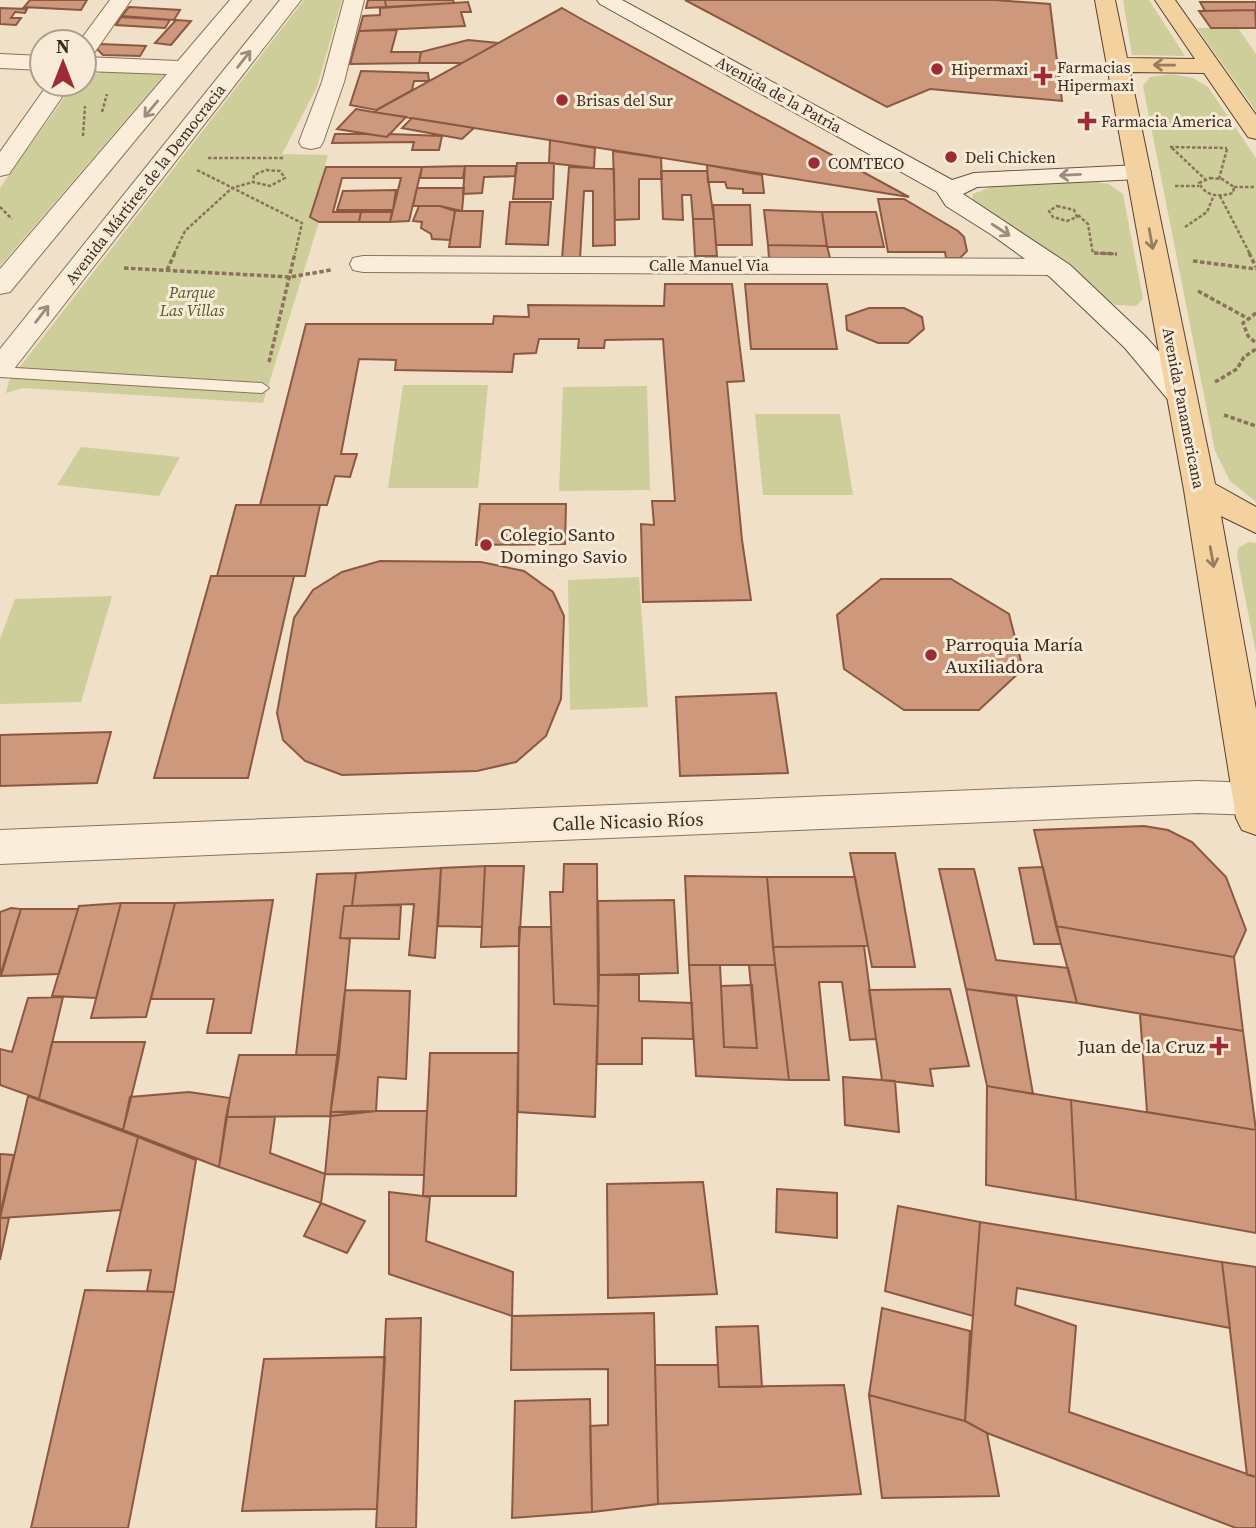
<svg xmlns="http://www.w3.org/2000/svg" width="1256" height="1528" font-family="'Source Serif 4',serif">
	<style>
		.green { fill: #cdce9a }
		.building { fill: #ce987c; stroke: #8c5841; stroke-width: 2 }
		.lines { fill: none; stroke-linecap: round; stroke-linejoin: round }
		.service-casing { stroke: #8c715c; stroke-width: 2 }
		.minor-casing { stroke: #8c715c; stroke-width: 2 }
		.tertiary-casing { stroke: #8c715c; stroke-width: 2 }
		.secondary-casing { stroke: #6e523f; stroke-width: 2 }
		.primary-casing { stroke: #5a4030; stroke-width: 2 }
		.path-far1 { stroke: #8c715c; stroke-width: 2.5; stroke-dasharray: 3.5 2; stroke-linecap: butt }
		.path { stroke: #8c715c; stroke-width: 3.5; stroke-dasharray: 4.5 2.5; stroke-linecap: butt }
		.service { fill: #faeedb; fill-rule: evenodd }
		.minor { fill: #faeedb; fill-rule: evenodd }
		.tertiary { fill: #faeedb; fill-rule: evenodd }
		.secondary { fill: #faeedb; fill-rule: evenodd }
		.primary { fill: #f3d29f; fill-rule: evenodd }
		.oneway { stroke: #9b8c7e }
		.oneway2 { stroke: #987e60 }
		.poi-dot { fill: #9d2a34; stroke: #f7ebd7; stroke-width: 2.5 }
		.labels { text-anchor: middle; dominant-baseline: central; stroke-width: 6; stroke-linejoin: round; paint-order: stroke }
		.far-poi-label { font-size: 16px; fill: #3c2b20; stroke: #f7ebd7; text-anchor: start }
		.far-street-label { font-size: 16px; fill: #3c2b20; stroke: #f7ebd7 }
		.far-park-label { font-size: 16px; font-style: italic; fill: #505926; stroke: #f7ebd7 }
		.poi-label { font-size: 19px; fill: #3c2b20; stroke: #f7ebd7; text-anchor: start }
		.street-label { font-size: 19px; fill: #3c2b20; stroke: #f7ebd7 }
	</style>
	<rect width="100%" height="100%" fill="#f0e0c7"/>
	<path class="green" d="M304 0H342L317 87 282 154 328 155 310 217 319 222 263 403 23 388 6 393 9 381Z
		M1123 0H1149L1185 56 1132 55Z
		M1197 28H1238L1256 54V111Z
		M106 71 166 73 0 266V188L74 84H84V77Z
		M1171 74 1193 78 1208 87 1256 158V502L1230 481 1215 451 1143 86 1150 77Z
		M1087 181 1109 184 1123 194 1143 299 1136 306 1116 305 1109 302 1044 248 972 201 973 194 991 187Z
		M403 385H488L478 488H388Z
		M647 386 650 490 559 491 563 387Z
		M755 414H840L853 495H763Z
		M81 447 180 457 159 496 57 485Z
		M1249 542 1256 543V653L1237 556 1238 548Z
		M639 577 648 707 570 710 568 580Z
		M112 596 81 702 0 704V639L15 599Z"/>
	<path class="building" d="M30 0H87L81 10 24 7Z
		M368 0H385L386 7 366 8Z
		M385 0H453L454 3 386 7Z
		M685 0H994L1050 4 1062 101 930 89 887 107Z
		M468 2 471 12H461L465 26 359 31 363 16 380 15V8Z
		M1200 2H1256V10L1205 11Z
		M129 7 180 10 174 20 122 16Z
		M0 8 27 9 25 13 15 12 11 18H21L16 25 0 24Z
		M562 8 583 20 909 197 373 112Z
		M1255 10 1256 28H1211L1199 11Z
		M121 17 170 20 165 28 116 25Z
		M176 20 191 21 171 45 155 43Z
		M397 30 391 52H421L419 63 350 64 359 31Z
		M468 40 498 43 462 63H419L421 52Z
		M100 44 146 46 140 56 103 55 97 49Z
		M361 71 428 73 429 81H414L412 90 376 110 350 105Z
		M356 109 373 112 406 117 387 137 337 129Z
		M412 118 474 128 462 139 402 128Z
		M335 134H367L387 137 389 134 442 136 439 150H412L414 142 332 143Z
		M550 140 595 148 594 168 549 163Z
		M613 151 661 158 662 179H639V219L615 220Z
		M517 163H554L553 199H513Z
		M707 165 762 175 764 193H743V189L727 188 725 182H708Z
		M465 166 463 178H420L422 167Z
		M465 166H516L515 176 484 177 482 193 463 194Z
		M326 167H422L409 221 390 222 401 178H342L333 212H361L359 222H319L310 217Z
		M569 167 614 169 615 245 593 246V191H584L580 259H562Z
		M661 171H707L714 219H693L691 195H682L683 220 663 219Z
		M417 188H464L462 211 440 206H413Z
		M396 190 393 210H337L343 191Z
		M878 199H904L958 231 964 237 967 251 960 258H946L945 252H888Z
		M510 202H551L548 245 506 244Z
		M713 205H750L752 245H716Z
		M419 206H440L455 211 450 240 432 239 431 234 421 228 422 222 413 221Z
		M764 210 822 212 827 246 768 245Z
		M455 211H483L480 247H449Z
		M361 212H392L390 222H359Z
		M822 212H876L884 247H827Z
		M693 219H714L717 256H695Z
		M768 245 827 246 830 258H769Z
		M665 284H732L744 381 727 382 742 540 751 600 643 602 641 524 654 525 652 501H675L663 339 605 340 604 348H578L579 339H539L536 353 514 354 512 372 395 370 396 360 359 359 341 454H357L350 477 335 476 327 505H260L306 324H493L494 316 529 317 528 305 664 306Z
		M745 284H827L837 349H751Z
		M869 308H904L922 317 924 329 908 343H878L847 330 846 316Z
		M480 504H566L565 544 476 545Z
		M236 505H320L305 576H217Z
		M380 561 481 562 524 571 553 592 564 616 561 699 546 736 516 762 477 771 342 775 305 761 283 740 277 713 294 618 313 590 342 572Z
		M211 576H294L248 778H154Z
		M881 579H951L1009 614 1023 669 979 710H904L844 669 837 615Z
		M776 693 788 773 680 776 676 697Z
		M111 732 97 783 0 786V735Z
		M1144 826 1168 830 1192 842 1226 877 1246 930 1234 957 1056 926 1034 830Z
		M850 853H895L915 967H872Z
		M564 864H597L598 1006 554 1004 550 892H563Z
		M485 866H524L519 946 481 947Z
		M485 866 482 927 438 926 441 868Z
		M1043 867 1061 944H1034L1019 868Z
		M441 868 435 958 409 955 414 904 352 906 356 873Z
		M939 869H974L996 960 1068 968 1077 1003 966 989Z
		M356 873 352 906H344L340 938 350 939 339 1055H296L317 874Z
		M685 876 767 877 775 965H689Z
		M767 877H855L868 946 773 947Z
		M273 900 251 1033H207L214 999H151L175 903Z
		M674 900 678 973 599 975 598 901Z
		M121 903H175L146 1017 91 1018Z
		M121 903 96 998 52 996 79 906Z
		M401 905 399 939 340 938 344 906Z
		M11 908 21 909 0 976V912Z
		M21 909H78L59 974 1 976Z
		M1056 926 1234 957 1243 1031 1077 1003Z
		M519 927H551L554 1004 598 1006 595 1117 518 1112Z
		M864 946 876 1039 850 1040 842 982H819L829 1080H789L773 947Z
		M689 965H720L724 1047 757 1048 749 965H775L789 1080 696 1076Z
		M599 975H639V1001L692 1003 693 1039 642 1038V1064H597Z
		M752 985 757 1048 724 1047 721 986Z
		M950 989 969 1066 930 1069 933 1086 882 1080 869 990Z
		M966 989 1016 996 1033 1094 987 1086Z
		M345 990 410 991 406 1079 378 1077 376 1111 330 1116Z
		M63 997 39 1099 0 1085V1049L12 1052 28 998Z
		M1140 1014 1243 1031 1256 1130 1147 1112Z
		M52 1042H145L123 1130 39 1099Z
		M430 1053H518L516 1196H423Z
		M239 1055H339L330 1116 226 1117Z
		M843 1077 895 1081 899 1132 845 1125Z
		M987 1086 1071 1100 1076 1200 986 1185Z
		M189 1092 230 1098 219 1167 123 1130 130 1097Z
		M28 1096 138 1137 121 1210 0 1218Z
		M1071 1100 1256 1130V1233L1076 1200Z
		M376 1111H427L424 1175 325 1174 331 1112Z
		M226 1117H275L270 1153 325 1174 321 1203 219 1167Z
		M138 1137 196 1160 174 1292 147 1291 151 1270 107 1271Z
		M0 1154 14 1155 0 1214Z
		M703 1182 717 1294 608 1298 607 1184Z
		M777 1189 837 1193V1238L776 1232Z
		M389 1192 430 1197 426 1241 513 1272 512 1316 389 1274Z
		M321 1203 365 1221 347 1253 304 1236Z
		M898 1206 980 1222 973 1316 885 1291Z
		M0 1218H9L0 1260Z
		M980 1222 1222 1262 1230 1328 1017 1288 1015 1305 1076 1326 1069 1412 1256 1477V1528H1236L987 1433 965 1421Z
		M1222 1262 1256 1267V1477L1247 1475Z
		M85 1290 174 1292 128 1528H31Z
		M882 1308 970 1331 965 1421 869 1395Z
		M654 1313 658 1504 592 1512 590 1426 608 1425V1369L511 1370 512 1316Z
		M421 1318 416 1528H376L386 1319Z
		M758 1326 762 1387H719L716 1327Z
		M385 1357 377 1509 242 1511 264 1359Z
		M655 1365H718L719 1387 844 1385 861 1494 658 1504Z
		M869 1395 965 1421 987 1433 999 1496 882 1498Z
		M590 1399 592 1512 512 1518 515 1401Z"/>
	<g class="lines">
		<g class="service-casing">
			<path id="service" d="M0 367 262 383 269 388 262 393 0 377Z"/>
		</g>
		<g class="minor-casing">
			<path id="minor" d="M110 0H131L92 56 85 57 178 61 230 0H251L10 292 0 294V269L167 74 84 71V42H79Z
				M280 0H301L10 374 0 377V349Z
				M344 0H364L344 82 323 142 320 147 311 149 302 147 299 142 322 82Z
				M0 54 42 56V70L0 68Z
				M48 84H71L9 174 0 176V152Z
				M363 256 1054 259 1064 261 1068 267 1064 273 1054 275 363 272 353 270 350 264 353 258Z"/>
		</g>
		<g class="tertiary-casing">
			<path id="tertiary" d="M1198 781 1256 783V815L1198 813 0 864V830Z"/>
		</g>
		<g class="secondary-casing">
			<path id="secondary" d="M597 0H622L952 180 974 173 1139 165 1148 167 1151 172 1148 177 1139 179 977 187 963 194 1070 265 1145 336 1192 388 1196 395 1192 402 1181 404 1170 402 1125 348 1050 277 992 235 946 206 937 192 600 4Z"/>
		</g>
		<g class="primary-casing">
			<path id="primary" d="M1095 0H1115L1127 58 1195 59 1155 0H1175L1256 115V139L1248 137 1204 73 1130 72 1215 484 1256 507V533L1221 516 1256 709V835L1242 830 1236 818 1184 490Z"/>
		</g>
		<path class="path-far1" d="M102 112 107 94
			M83 136 85 106
			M1170 147 1227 148
			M1172 148 1205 179
			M208 158H284
			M197 170 302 223 295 254
			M266 170 280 171 285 178 270 186 253 182 254 175Z
			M1210 178 1222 179 1234 187 1233 193C1219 197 1206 197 1199 183Z
			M1219 179 1227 149
			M1175 186H1199
			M1234 187H1256
			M1220 196 1250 254
			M1057 206 1074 210 1077 217 1067 221 1053 217 1049 211Z
			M0 207 12 219
			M1078 215 1088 224 1093 254
			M1185 227 1207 212 1214 195
			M1094 253 1117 254
			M174 254 185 231 232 188 253 182"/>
		<path class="path" d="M1094 253 1117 254
			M1249 253 1256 267
			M1193 261 1256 269
			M124 268 290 277 331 270
			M167 270 175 253
			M1198 291 1247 318
			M1256 313 1243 323 1248 336 1256 343
			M269 362 295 253
			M1215 382 1237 369 1244 357 1256 349
			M1224 415 1256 426"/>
		<use href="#service" class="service"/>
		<use href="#minor" class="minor"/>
		<use href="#tertiary" class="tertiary"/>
		<use href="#secondary" class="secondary"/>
		<use href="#primary" class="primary"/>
	</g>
	<defs><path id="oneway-shaft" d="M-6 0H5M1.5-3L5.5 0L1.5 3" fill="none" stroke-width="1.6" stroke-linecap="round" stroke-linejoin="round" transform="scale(1.75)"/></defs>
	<g class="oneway">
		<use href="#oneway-shaft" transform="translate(244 59) rotate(-52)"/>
		<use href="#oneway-shaft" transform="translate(151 109) rotate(130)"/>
		<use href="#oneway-shaft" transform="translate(1070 175) rotate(177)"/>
		<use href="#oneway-shaft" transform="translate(1001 230) rotate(33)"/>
		<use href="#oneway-shaft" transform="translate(42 314) rotate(-52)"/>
	</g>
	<g class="oneway2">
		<use href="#oneway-shaft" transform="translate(1164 65) rotate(-179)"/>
		<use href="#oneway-shaft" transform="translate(1151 239) rotate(80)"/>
		<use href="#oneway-shaft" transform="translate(1212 557) rotate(80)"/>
	</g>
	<g class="poi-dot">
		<circle cx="937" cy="69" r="7"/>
		<path d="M1039.5 65.5h7v7h7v7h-7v7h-7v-7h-7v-7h7z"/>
		<circle cx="562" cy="100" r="7"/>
		<path d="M1083.5 110.5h7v7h7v7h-7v7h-7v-7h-7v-7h7z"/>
		<circle cx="951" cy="157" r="7"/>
		<circle cx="814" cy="163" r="7"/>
		<circle cx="486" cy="545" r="7"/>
		<circle cx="931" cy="655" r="7"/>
		<path d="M1215.5 1035.5h7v7h7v7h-7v7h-7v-7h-7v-7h7z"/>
	</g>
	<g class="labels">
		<g class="far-poi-label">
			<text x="1057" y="67">Farmacias<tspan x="1057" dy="18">Hipermaxi</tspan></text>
			<text x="951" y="69">Hipermaxi</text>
			<text x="576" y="100">Brisas del Sur</text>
			<text x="1101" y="121">Farmacia America</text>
			<text x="965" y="157">Deli Chicken</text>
			<text x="828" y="163">COMTECO</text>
		</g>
		<g class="far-street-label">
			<text transform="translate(779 94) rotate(29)">Avenida de la Patria</text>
			<text transform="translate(145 184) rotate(-52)">Avenida Mártires de la Democracia</text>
			<text x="709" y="265">Calle Manuel Via</text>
			<text transform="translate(1184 408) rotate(79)">Avenida Panamericana</text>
		</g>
		<g class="far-park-label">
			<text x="192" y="292">Parque<tspan x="192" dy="18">Las Villas</tspan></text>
		</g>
		<g class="poi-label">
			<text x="500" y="534">Colegio Santo<tspan x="500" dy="22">Domingo Savio</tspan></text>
			<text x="945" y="644">Parroquia María<tspan x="945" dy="22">Auxiliadora</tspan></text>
			<text x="1205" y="1046" text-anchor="end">Juan de la Cruz</text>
		</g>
		<g class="street-label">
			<text transform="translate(628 821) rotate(-2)">Calle Nicasio Ríos</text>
		</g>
	</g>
	<g transform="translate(63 63)"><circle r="33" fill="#f7ebd7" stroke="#ac9e8e" stroke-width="2"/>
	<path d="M0-5L12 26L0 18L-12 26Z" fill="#9d2a34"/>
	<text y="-10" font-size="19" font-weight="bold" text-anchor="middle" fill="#3c2b20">N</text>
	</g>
</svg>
